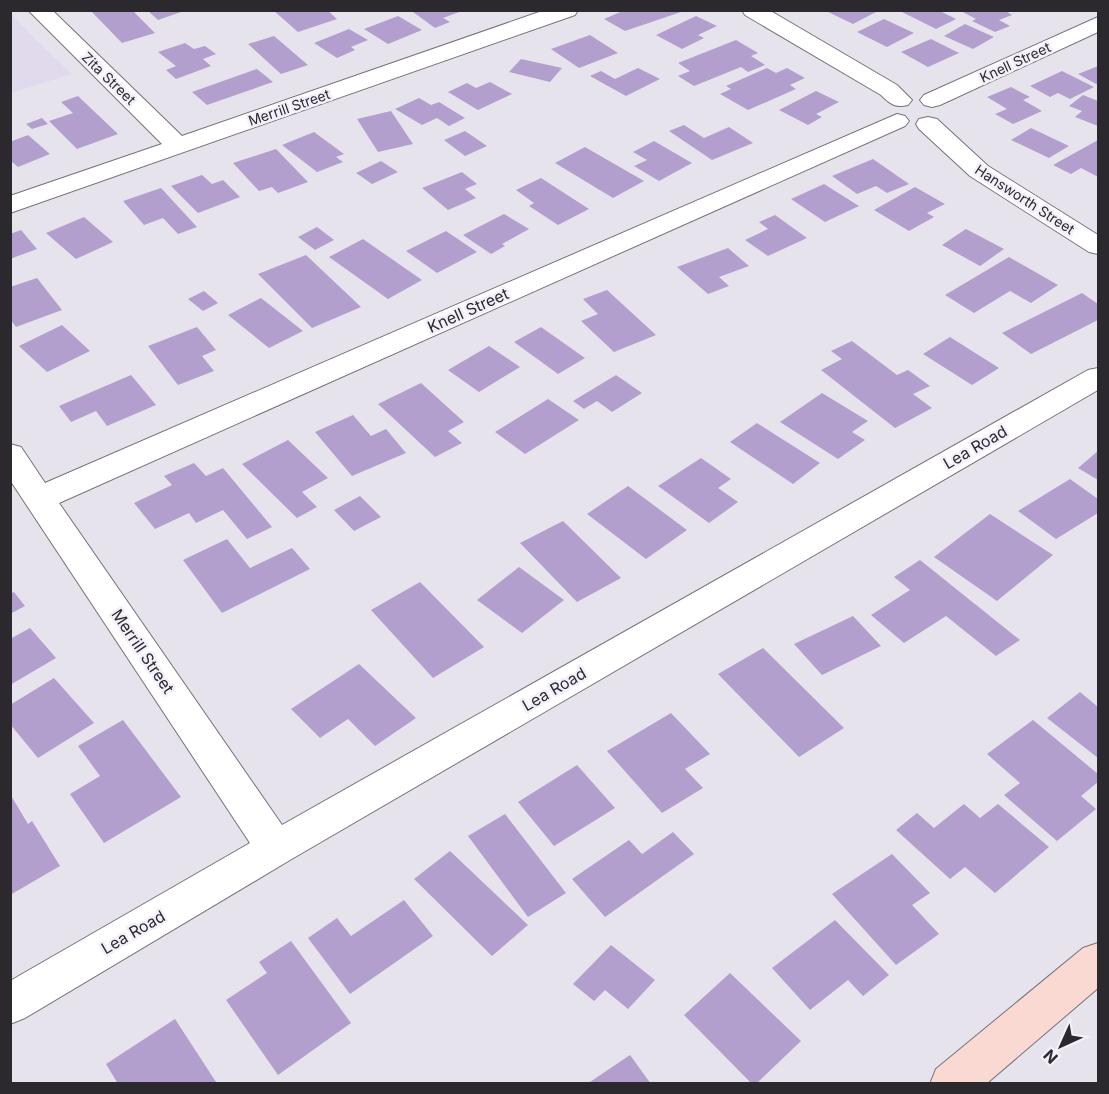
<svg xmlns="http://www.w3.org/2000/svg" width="1109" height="1094" font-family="Inter,sans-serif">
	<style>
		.built { fill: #e1daec }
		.building { fill: #b39fcd }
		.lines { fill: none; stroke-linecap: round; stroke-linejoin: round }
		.street-casing { stroke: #76727b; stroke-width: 2 }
		.secondary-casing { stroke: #76727b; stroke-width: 2 }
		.street { fill: #fff; fill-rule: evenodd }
		.secondary { fill: #f9d9d1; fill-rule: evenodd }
		.labels { text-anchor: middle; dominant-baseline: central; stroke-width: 5; stroke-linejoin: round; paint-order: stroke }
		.far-street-label { font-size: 14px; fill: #2b292d; stroke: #f4f0fb }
		.street-label { font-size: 16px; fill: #2b292d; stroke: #f4f0fb }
	</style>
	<rect width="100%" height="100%" fill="#e7e3ed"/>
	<path class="built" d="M11 14 37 41 72 74 11 93Z"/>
	<path class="building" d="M90 10H132L155 33 122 43Z
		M147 10H184V11L158 20Z
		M273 10H327L337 19 298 32Z
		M417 10H462V11L443 18 450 22 435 28 413 12Z
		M625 10H684V11L625 31 604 19Z
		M824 10H871L876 12 853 24Z
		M906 10H938L956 19 936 29 902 12Z
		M959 10H1004L1012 15 999 20 1010 26 995 32 972 21 976 19Z
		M398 16 422 30 388 44 364 29Z
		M696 16 717 26 698 35 704 38 682 49 656 35Z
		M884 19 914 33 887 47 857 32Z
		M965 24 994 37 973 49 944 36Z
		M349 29 368 40 351 47 355 50 337 58 314 43Z
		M590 35 618 53 579 68 551 49Z
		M274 36 308 65 281 74 248 44Z
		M931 39 959 53 928 67 901 52Z
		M736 40 758 53 751 56 765 65 748 72 741 67 694 86 678 76 690 71 678 63Z
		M185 43 194 49 205 46 216 54 203 59 211 66 176 79 166 70 176 66 158 52Z
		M521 59 562 68 550 82 509 72Z
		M1098 66V85L1078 74Z
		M638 68 660 79 626 96 590 76 601 71 615 79Z
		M767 68 776 73 787 68 805 78 790 85 796 89 748 110 720 94 731 89 726 86Z
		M257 69 273 82 207 105 192 92Z
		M1062 71 1094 87 1070 99 1058 93 1050 97 1030 86Z
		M490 82 512 94 478 110 448 92 467 83 476 88Z
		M1011 87 1030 97 1023 100 1042 111 1013 124 995 114 1007 109 987 97Z
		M816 91 839 102 816 114 822 117 808 125 779 110Z
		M1083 95 1098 101V126L1075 117 1082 111 1069 106Z
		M78 96 118 134 77 149 49 121 73 113 61 102Z
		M419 98 431 105 439 102 465 118 449 126 437 118 422 125 395 109Z
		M391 111 413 144 378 152 357 119Z
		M42 118 48 124 32 129 26 124Z
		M684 125 704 138 729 127 753 143 712 160 669 131Z
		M1031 128 1069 146 1049 158 1011 140Z
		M465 131 487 146 465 156 444 140Z
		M314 132 344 154 336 157 343 162 317 172 282 145Z
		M28 135 50 154 18 167 10 160V142Z
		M1098 140V177L1081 168 1071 174 1053 165Z
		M654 141 692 163 659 181 634 166 647 160 633 152Z
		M585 147 644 181 613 198 555 163Z
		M276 149 308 182 278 193 272 187 259 191 233 163Z
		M873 159 909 184 887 193 876 186 857 194 832 176Z
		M381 161 398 172 372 184 356 173Z
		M462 172 477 184 465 189 476 198 448 210 422 188Z
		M202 175 212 184 223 180 240 197 198 213 171 186Z
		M541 178 589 209 558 225 529 206 534 203 516 190Z
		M824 184 859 206 825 222 791 199Z
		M915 187 945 204 927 213 934 217 909 231 874 210Z
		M161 188 197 227 178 234 163 218 144 225 123 201Z
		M504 214 529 229 502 244 505 246 491 254 463 235Z
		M775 215 807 238 768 256 745 240 768 229 759 222Z
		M84 217 113 242 76 259 46 233Z
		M317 227 334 240 315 250 298 237Z
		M966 229 1004 249 980 266 942 245Z
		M21 230 37 249 10 259V234Z
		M446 231 477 252 437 273 406 251Z
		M363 239 422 280 388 299 329 257Z
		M728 248 749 266 719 277 729 286 708 294 677 267Z
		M306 255 361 307 312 328 258 274Z
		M1009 257 1058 285 1031 303 1010 291 974 313 945 295Z
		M37 278 62 310 16 327 10 319V287Z
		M607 290 656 335 614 352 581 321 598 314 583 299Z
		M204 291 218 303 203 311 188 299Z
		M1082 293 1098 304V320L1031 354 1002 333Z
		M261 298 303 331 269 348 228 315Z
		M62 325 90 351 47 372 19 346Z
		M197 327 216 350 202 356 214 371 178 385 148 346Z
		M541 327 585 358 558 374 514 342Z
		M950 337 999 368 972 385 923 354Z
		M852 341 897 375 908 370 930 386 913 394 932 408 895 428 821 370 842 359 831 351Z
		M489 346 520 367 479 392 448 370Z
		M131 375 156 405 107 426 96 411 71 422 59 406Z
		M616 375 642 393 612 412 597 401 584 409 573 401Z
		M421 383 464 422 448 431 462 443 435 457 378 404Z
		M822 393 868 421 852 432 865 440 838 459 780 422Z
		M548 399 579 420 525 454 495 432Z
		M353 415 371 436 386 429 406 453 352 476 315 432Z
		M757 423 820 463 793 484 730 442Z
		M288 440 328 478 302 492 317 507 297 518 242 464Z
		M1098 451V480L1078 468Z
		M701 458 731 479 718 488 738 502 709 523 658 486Z
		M194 463 206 476 223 468 272 527 247 539 223 510 196 523 189 513 155 529 134 503 172 485 164 476Z
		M1070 479 1098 499V513L1056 539 1018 511Z
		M628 486 687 530 646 559 587 514Z
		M360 496 381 517 354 531 334 510Z
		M990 514 1053 555 997 601 934 557Z
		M563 521 621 578 577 602 520 543Z
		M227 539 250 568 292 548 310 569 222 613 183 560Z
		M920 560 1020 640 996 656 946 616 904 643 871 615 910 590 894 577Z
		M519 567 564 600 522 633 477 600Z
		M420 582 484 647 433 678 371 610Z
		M14 592 25 606 10 614V594Z
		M853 616 881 646 822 675 794 644Z
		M30 628 56 658 10 685V639Z
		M763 648 844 728 799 757 718 674Z
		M359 664 416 718 375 746 348 719 320 738 291 709Z
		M54 678 94 723 38 758 10 724V705Z
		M1080 692 1098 707V758L1047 718Z
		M671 713 710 754 685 769 703 788 662 813 607 751Z
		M123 720 181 797 104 843 70 794 100 776 78 746Z
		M1033 720 1098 774V782L1081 796 1096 809 1057 841 1004 795 1020 783 987 754Z
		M577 765 615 808 554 846 518 802Z
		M10 794 28 824 32 821 60 866 10 895Z
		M964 804 980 818 998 804 1049 847 995 893 965 867 950 879 896 830 917 813 934 828Z
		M505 814 566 893 528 917 468 836Z
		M673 832 694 854 605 917 572 879 629 840 642 854Z
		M450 851 528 925 492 956 414 879Z
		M892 854 930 893 912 905 939 934 896 965 832 894Z
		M404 900 433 936 350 994 308 938 337 918 351 936Z
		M835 920 889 975 863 996 848 980 810 1010 772 968Z
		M291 941 351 1023 278 1075 226 1000 267 973 259 962Z
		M611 945 655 980 628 1009 605 990 594 1001 573 984Z
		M730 973 801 1041 756 1084H752L684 1015Z
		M175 1019 216 1082 118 1084 106 1064Z
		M630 1055 651 1084H587Z"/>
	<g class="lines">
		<g class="street-casing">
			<path id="street" d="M28 10H52L182 136 545 10H578L575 15 10 213V196L162 144Z
				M742 10H769L897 85 912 100 908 105C895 108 890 104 881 95L745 15Z
				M1098 17V32L940 105 932 107 924 105 920 100 924 95Z
				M897 114 905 116 909 121 905 126 59 503 282 825 1088 370 1098 368V390L290 860 25 1018 10 1024V981L250 843 10 480V444L21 447 45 483Z
				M928 117 937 119 988 166 1098 235V254L1089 252 970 176 919 129 916 124 919 119Z"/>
		</g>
		<g class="secondary-casing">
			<path id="secondary" d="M1098 943V988L986 1084H930L936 1069 1083 948Z"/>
		</g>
		<use href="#street" class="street"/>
		<use href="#secondary" class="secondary"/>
	</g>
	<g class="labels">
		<g class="far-street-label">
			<text transform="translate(1015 62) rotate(-25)">Knell Street</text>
			<text transform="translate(109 78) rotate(44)">Zita Street</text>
			<text transform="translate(289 107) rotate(-19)">Merrill Street</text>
			<text transform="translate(1025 199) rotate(33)">Hansworth Street</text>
		</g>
		<g class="street-label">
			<text transform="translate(468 310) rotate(-24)">Knell Street</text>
			<text transform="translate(975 447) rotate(-30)">Lea Road</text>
			<text transform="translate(143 651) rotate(56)">Merrill Street</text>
			<text transform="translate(554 689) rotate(-30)">Lea Road</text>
			<text transform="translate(133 932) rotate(-30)">Lea Road</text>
		</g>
	</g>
	<rect width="1109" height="1094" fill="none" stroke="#2b292d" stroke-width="24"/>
	<g transform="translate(1061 1046) rotate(225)" stroke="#f4f0fb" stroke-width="4.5" paint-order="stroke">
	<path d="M0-4.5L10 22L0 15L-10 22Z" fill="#2b292d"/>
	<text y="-9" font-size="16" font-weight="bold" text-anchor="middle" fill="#2b292d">N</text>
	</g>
</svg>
